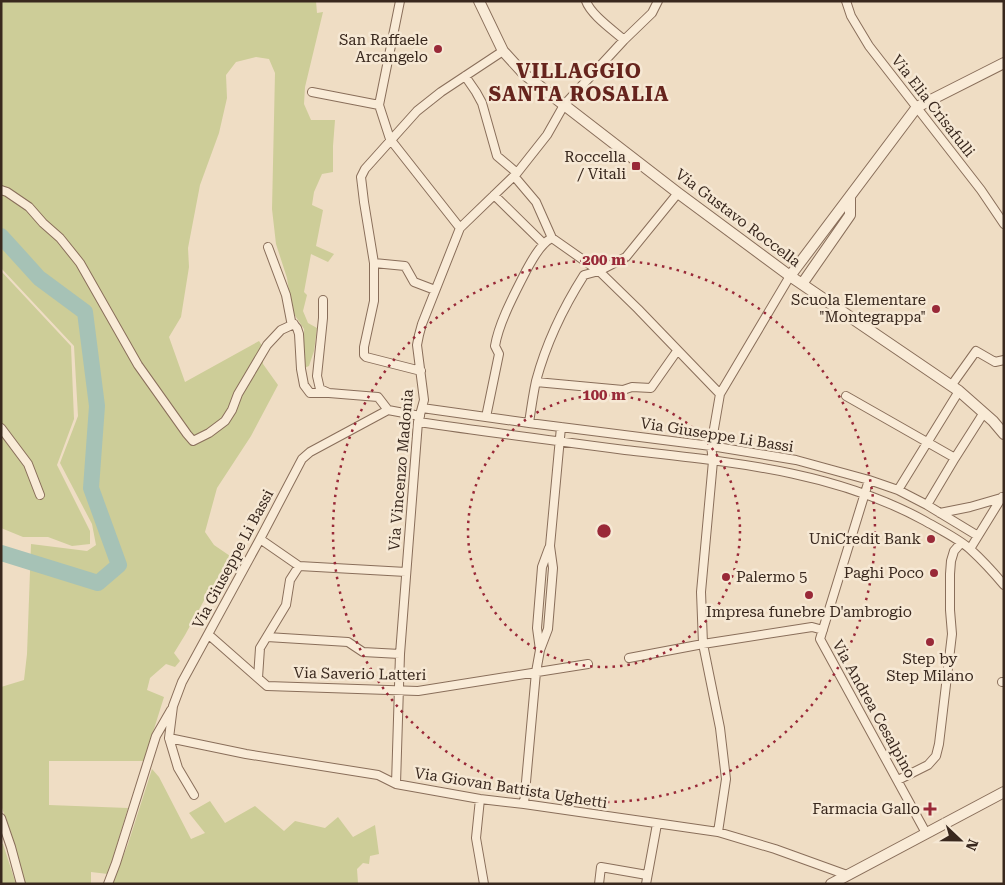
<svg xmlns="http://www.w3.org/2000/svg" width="1005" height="885" font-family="'Roboto Serif',serif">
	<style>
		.grass { fill: #cdcd98 }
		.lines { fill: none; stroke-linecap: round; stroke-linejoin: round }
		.river { stroke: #a6c2b6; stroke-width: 16 }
		.minor-casing { stroke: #896e5a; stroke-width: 10 }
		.tertiary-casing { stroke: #896e5a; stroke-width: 12 }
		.minor { stroke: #f9ebd7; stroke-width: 8 }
		.tertiary { stroke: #f9ebd7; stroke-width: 10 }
		.ring { fill: none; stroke: #992938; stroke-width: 2.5; stroke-dasharray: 2.5 5 }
		.poi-dot { fill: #992938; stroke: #f6e8d4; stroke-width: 2 }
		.labels { text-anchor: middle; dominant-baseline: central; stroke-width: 5; stroke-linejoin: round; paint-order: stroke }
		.poi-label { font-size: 15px; fill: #39281e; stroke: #f6e8d4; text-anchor: end }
		.street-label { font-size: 15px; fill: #39281e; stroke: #f6e8d4 }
		.district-label { font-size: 20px; font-weight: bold; letter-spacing: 1px; fill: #66241d; stroke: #f6e8d4 }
		.centre { fill: #992938; stroke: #f6e8d4; stroke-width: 2.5 }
		.ring-label { font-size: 15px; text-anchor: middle; font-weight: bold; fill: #992938; stroke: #f6e8d4; stroke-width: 5; stroke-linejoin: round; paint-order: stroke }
	</style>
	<rect width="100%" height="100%" fill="#efddc4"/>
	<path class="grass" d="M1 1H316L317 13 323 12 305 87 304 104 311 120H335L333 146V172L322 174 314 192 312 205 323 210 316 246 334 254 328 262 311 254 304 292 307 295 303 311 308 323 317 328 314 351 309 366 304 368V329L292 311 287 278 276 244 272 209 275 73 269 59 256 57 236 62 226 75 227 98 219 133 200 185 188 248 189 267 181 317 169 337 185 382 259 341 263 347V364L278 385 251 436 217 488 205 532 214 545 233 558 215 599 207 595 185 635 174 653 180 661 175 667 166 664 150 678 147 690 164 697 144 761H49V805L128 808 108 874 91 872V884H24L16 849 1 805V687L24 680 27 654 31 544 87 551 96 545 92 524 60 463 78 416 74 346 1 268Z
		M1 271 71 346 74 419 57 465 90 531V544L72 546 48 537H23L1 528Z
		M152 769 159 777 191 839 205 833 189 813 210 801 225 823 255 806 284 831 295 821 325 828 338 817 353 837 375 825 379 854 370 856 369 864 363 863 357 869 358 883 359 884H112L128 844Z
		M1 844H3L16 884H1Z"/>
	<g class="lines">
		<path class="river" d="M1 236 39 278 85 312 97 406 91 488 119 565 98 583 1 553"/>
		<g class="minor-casing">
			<path id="minor" d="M400 1 379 105 390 139 460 228
				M586 1C591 15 613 30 624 40
				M846 1 851 16 869 46 981 190 1004 224
				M465 76 476 92 482 103 497 156 517 173
				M312 92 379 105
				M514 176 536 202 552 238 599 271 638 309 720 394
				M1 190 7 192 29 207 43 223 60 238 80 263 138 365 187 434 193 441 209 433 225 421 232 410 238 394 267 345 281 330 294 324
				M494 195 543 243
				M268 247 286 295 291 321 297 328 299 334 301 369 304 385 310 393H329
				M374 263 405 266 414 282 435 290
				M323 300V318L317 376 320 389 329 393 378 397 388 410
				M421 371 366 357 364 355V347L374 301V263L364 202 361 177 365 169 417 111 441 92 503 51
				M536 382 623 390 632 387 651 388 677 351
				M951 386 976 351 995 362 1004 360
				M846 396 955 458
				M422 408 529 423 711 446 796 460 869 480 898 490 927 505 978 536 970 549
				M486 417 499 354 495 346C499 322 515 293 526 271 531 262 536 252 543 245 545 242 548 240 552 238
				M418 422C487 432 556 441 625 450 728 462 833 470 925 521 939 529 959 539 970 549 982 560 994 573 1004 585
				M529 423C531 409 533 395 536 381 546 344 563 308 584 275L599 271 626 257 678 193
				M1 428 28 464 40 495
				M869 480 820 639 926 833
				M898 490 959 391
				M927 505 955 458 983 414
				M940 513 970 507 1001 498
				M978 536 1002 497
				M260 539 299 566 406 572
				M209 635 267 686 418 691 588 664
				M267 637 348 642 363 652 400 654
				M540 650 537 628 542 567 549 548
				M629 658 703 644 812 627 823 630
				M258 678 260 648 286 605 290 580 299 566
				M1002 682H1004
				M169 738 246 754 378 775 396 784 480 799 524 804 718 832 775 849 847 875
				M898 780 928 765 936 756 939 744 952 634 950 610V574L951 561 954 551 961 543
				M396 784 400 654 418 422 424 400 417 345 419 335 422 324 460 228 517 173 547 135 564 105 624 40 652 13 658 1
				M194 795 178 768 169 738 173 706 182 682 260 539 302 459 310 452 388 410 420 416
				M480 799 476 838 484 884
				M524 804 536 672 540 650 548 629 553 568 550 546 561 427
				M1 818 11 847 21 884
				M718 832 726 779 720 728 703 644 701 592 713 461 711 446 720 394 790 276
				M108 884 116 863 156 736 171 710
				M599 884 601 867 647 875
				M646 884 657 824"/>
		</g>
		<g class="tertiary-casing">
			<path id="tertiary" d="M479 1 503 51 524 74 678 193 790 276 959 391 993 421 1004 434
				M790 276 917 107 1004 63
				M802 284 850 215V196
				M831 884 1004 792"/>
		</g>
		<use href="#minor" class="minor"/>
		<use href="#tertiary" class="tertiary"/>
	</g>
	<g class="ring">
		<circle cx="604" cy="531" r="136"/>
		<circle cx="604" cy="531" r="271"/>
	</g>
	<g class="poi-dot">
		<circle cx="438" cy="49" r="5"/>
		<rect x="631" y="161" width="10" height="10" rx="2.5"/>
		<circle cx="936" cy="309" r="5"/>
		<circle cx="931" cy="539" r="5"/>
		<circle cx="934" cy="573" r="5"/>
		<circle cx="726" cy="577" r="5"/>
		<circle cx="809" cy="595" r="5"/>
		<circle cx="930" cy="642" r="5"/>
		<path d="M927.5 801.5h5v5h5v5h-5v5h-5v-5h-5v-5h5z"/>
	</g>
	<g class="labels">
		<g class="poi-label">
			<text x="428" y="40">San Raffaele<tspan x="428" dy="17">Arcangelo</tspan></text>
			<text x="626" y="157">Roccella<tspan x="626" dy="17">/ Vitali</tspan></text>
			<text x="926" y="300">Scuola Elementare<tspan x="926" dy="17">"Montegrappa"</tspan></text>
			<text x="921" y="539">UniCredit Bank</text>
			<text x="924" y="573">Paghi Poco</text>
			<text x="736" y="577" text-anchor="start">Palermo 5</text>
			<text x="809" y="612" text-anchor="middle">Impresa funebre D'ambrogio</text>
			<text x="930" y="659" text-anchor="middle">Step by<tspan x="930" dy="17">Step Milano</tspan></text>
			<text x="920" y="809">Farmacia Gallo</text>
		</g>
		<g class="street-label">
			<text transform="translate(933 106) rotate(52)">Via Elia Crisafulli</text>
			<text transform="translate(738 218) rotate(37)">Via Gustavo Roccella</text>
			<text transform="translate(717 435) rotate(9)">Via Giuseppe Li Bassi</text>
			<text transform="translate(401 470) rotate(-85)">Via Vincenzo Madonia</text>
			<text transform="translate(233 559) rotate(-62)">Via Giuseppe Li Bassi</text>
			<text transform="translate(360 674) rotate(1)">Via Saverio Latteri</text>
			<text transform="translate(874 709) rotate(61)">Via Andrea Cesalpino</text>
			<text transform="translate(511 788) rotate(9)">Via Giovan Battista Ughetti</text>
		</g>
		<g class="district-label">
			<text x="579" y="71">VILLAGGIO<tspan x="579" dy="23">SANTA ROSALIA</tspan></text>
		</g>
	</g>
	<circle cx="604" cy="531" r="8" class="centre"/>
	<g class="ring-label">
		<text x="604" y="265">200 m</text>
		<text x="604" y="400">100 m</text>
	</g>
	<rect width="1005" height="885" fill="none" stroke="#39281e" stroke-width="5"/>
	<g transform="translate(960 840) rotate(112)" stroke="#f6e8d4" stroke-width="4" paint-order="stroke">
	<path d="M0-4L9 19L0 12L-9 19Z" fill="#39281e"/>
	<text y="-8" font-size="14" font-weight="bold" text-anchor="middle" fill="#39281e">N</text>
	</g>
</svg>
